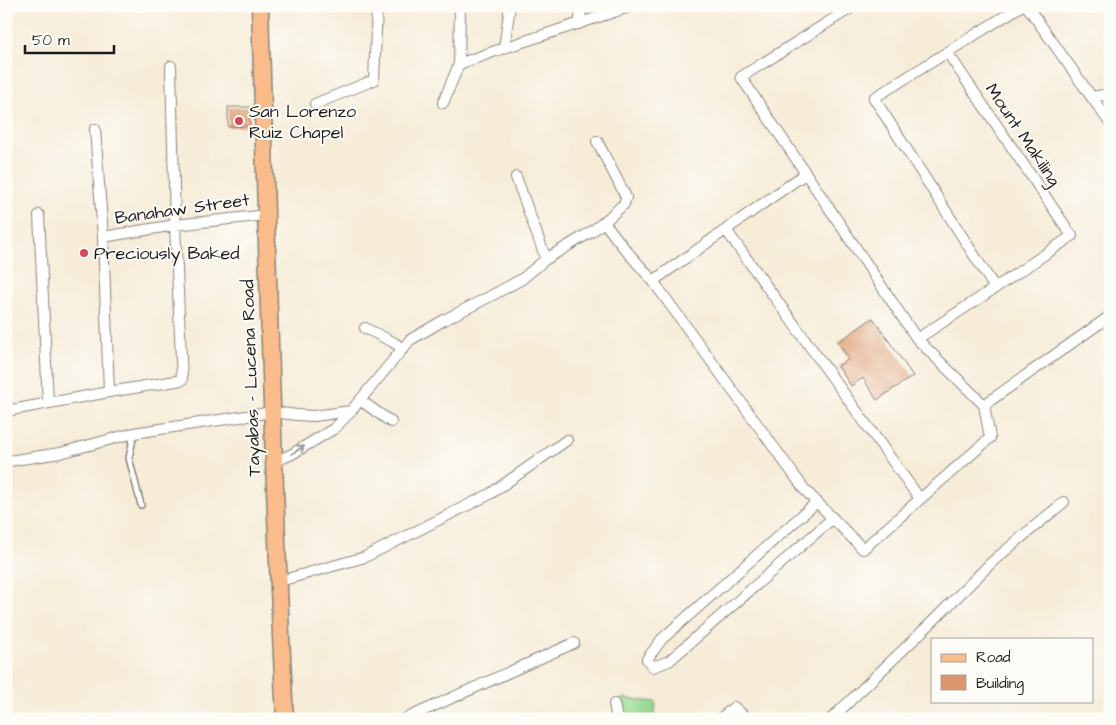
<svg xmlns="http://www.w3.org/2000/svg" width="1116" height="725" font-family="'Architects Daughter',sans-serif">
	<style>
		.green { fill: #98da91; stroke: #5a7b56 }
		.building { fill: #da976c }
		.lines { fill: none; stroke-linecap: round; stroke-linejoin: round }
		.lane-casing { stroke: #89847a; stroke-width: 8 }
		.street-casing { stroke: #89847a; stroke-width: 12 }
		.primary-casing { stroke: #89847a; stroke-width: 19 }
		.lane { stroke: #fff; stroke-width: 5 }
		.street { stroke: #fff; stroke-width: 10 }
		.primary { stroke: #fabc8b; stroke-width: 16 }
		.oneway { stroke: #999 }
		.poi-dot { fill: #d1495b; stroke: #fdfcf7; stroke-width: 2 }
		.labels { text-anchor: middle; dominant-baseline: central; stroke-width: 4; stroke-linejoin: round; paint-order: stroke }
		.poi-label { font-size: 18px; fill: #1c1c1c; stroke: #fdfcf7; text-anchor: start }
		.street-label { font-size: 18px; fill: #1c1c1c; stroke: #fdfcf7 }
	</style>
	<rect width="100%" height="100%" fill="#fdfcf7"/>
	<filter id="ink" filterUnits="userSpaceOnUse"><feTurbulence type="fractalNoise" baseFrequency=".02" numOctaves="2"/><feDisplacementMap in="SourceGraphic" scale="10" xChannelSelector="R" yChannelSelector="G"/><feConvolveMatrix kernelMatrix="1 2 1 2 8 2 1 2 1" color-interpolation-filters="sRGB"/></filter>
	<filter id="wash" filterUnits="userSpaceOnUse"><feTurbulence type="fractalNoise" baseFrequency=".0096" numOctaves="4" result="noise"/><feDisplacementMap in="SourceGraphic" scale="20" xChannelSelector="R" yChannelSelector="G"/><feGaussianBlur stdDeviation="1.12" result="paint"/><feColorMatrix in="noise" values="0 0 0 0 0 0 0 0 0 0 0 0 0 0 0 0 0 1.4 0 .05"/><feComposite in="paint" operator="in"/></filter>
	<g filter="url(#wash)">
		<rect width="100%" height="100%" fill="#f6ecd8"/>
		<path class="green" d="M622 698 656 702 654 719H632L623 712Z"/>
		<g id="blocks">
			<path class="building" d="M228 107H250V126L228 127Z
				M873 318 913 376 877 400 863 378 851 386 838 366 849 359 838 342Z"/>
		</g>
	</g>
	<g filter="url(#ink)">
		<use href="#blocks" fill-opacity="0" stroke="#89847a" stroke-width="1"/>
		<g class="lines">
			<g class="lane-casing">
				<path id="lane" d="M134 434 129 458 141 505"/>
			</g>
			<g class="street-casing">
				<path id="street" d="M1027 6 1110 123
					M579 24 582 6
					M504 48 510 6
					M459 64 504 48 632 6
					M1091 97 1110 94
					M443 103 459 64 460 6
					M315 104 374 80 377 6
					M95 129 103 237 109 392
					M597 141 626 197 624 204 604 222
					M516 177 546 259
					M39 215 48 403
					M726 230 920 499
					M103 237 175 225 266 215
					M653 281 805 174
					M995 288 874 98 1021 6
					M365 328 393 342 403 349
					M917 339 995 288 1072 236 947 52
					M360 400 391 422
					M984 405 1110 316
					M6 411 109 392 182 380 175 225 171 66
					M6 460 9 461 60 453 134 433 273 412 297 415 314 416 351 411
					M274 462 292 454 335 428 351 411 410 340 444 320 489 297 522 279 546 259 591 232 604 222 624 248 653 281 805 490 863 549 990 438 984 405 917 339 741 77 854 6
					M817 502 662 639 647 659 653 667 669 661 833 518
					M278 579H287L365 557 490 494 567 440
					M614 704 617 719
					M405 719 574 643
					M720 719 734 707 747 719
					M831 719 929 625 993 561 1064 502"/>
			</g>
			<g class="primary-casing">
				<path id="primary" d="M260 6C267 244 273 481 285 719"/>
			</g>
			<use href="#lane" class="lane"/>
			<use href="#street" class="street"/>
			<use href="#primary" class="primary"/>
		</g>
		<defs><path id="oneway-shaft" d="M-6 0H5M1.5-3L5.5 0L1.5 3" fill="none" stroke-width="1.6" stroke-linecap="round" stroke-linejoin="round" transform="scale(1.25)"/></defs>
		<use class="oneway" href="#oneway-shaft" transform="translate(298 450) rotate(-32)"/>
	</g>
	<g class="poi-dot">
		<circle cx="239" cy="121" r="5"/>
		<circle cx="84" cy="253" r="5"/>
	</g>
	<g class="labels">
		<g class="poi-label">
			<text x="249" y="111">San Lorenzo<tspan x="249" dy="21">Ruiz Chapel</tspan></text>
			<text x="94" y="253">Preciously Baked</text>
		</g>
		<g class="street-label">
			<text transform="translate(1023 135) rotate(56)">Mount Makiling</text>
			<text transform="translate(182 209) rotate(-8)">Banahaw Street</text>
			<text transform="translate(251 378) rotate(-92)">Tayabas - Lucena Road</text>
		</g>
	</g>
	<rect width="1116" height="725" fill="none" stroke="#fdfcf7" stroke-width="25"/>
	<rect x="931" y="638" width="162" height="65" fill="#fdfcf7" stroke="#a3a29f"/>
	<rect x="941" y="654" width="25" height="8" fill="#fabc8b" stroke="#a3a29f"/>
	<text x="976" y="662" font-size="15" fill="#1c1c1c">Road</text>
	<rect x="941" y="675" width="25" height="15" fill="#da976c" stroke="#a3a29f"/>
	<text x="976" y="688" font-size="15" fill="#1c1c1c">Building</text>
	<path d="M25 45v8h89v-8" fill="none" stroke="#1c1c1c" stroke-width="2.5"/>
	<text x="32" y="45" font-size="15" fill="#1c1c1c" stroke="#fdfcf7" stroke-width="4" paint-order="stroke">50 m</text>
</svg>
